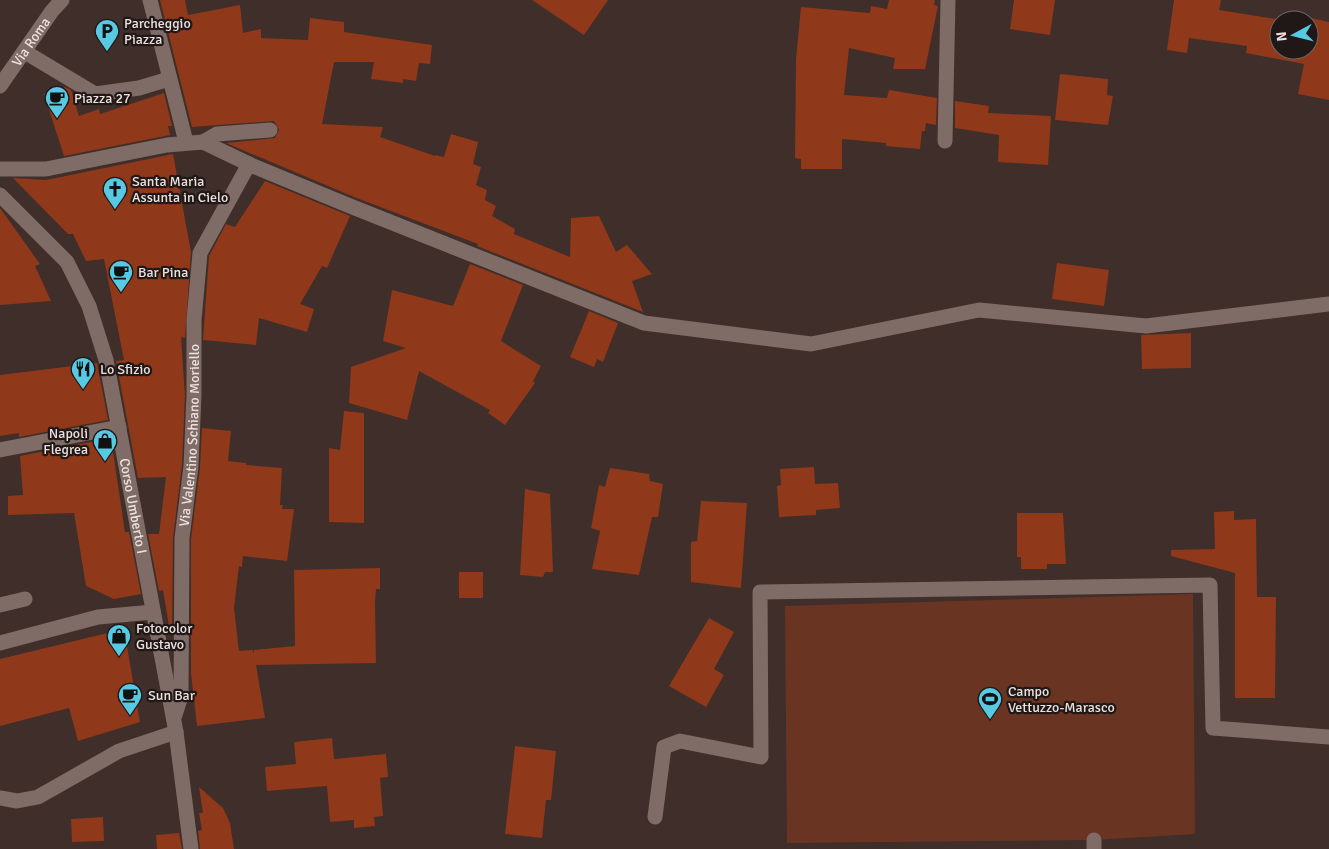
<svg xmlns="http://www.w3.org/2000/svg" width="1329" height="849" font-family="Signika,sans-serif">
	<style>
		.green { fill: #6a3423 }
		.building { fill: #90381a }
		.lines { fill: none; stroke-linecap: round; stroke-linejoin: round }
		.minor { stroke: #7f6c66; stroke-width: 15 }
		.labels { text-anchor: middle; dominant-baseline: central; stroke-width: 4.5; stroke-linejoin: round; paint-order: stroke }
		.poi-label { font-size: 14px; fill: #ece1de; stroke: #201816; text-anchor: start }
		.street-label { font-size: 14px; fill: #ece1de; stroke: #201816 }
	</style>
	<rect width="100%" height="100%" fill="#3f2e29"/>
	<path class="green" d="M1193 594 1195 834 1094 840 787 843 785 606Z"/>
	<path class="building" d="M160 0H185L188 15 240 5 243 33 261 29V38L308 40 310 18 344 22V32L432 45 430 64 419 63 416 81 403 79V83L371 79 374 62H334L322 124 383 127 380 137 435 156V155L444 157 451 134 478 142 473 164 481 167 476 185 487 190 485 200 496 206 492 216 515 229 514 234 570 257 571 218 599 216 616 252 627 245 652 274 632 281 643 312 477 246 478 244 354 197 226 143 275 138 279 130 274 121 192 127Z
		M532 0H608L584 35Z
		M889 0H935L934 5 938 6 925 69H893L895 58 849 48 844 95 887 98 889 90 937 98 936 125 926 123 925 131H922L920 149 886 146V143L842 139V169H801V159L795 158 796 59 801 7 870 13 871 6 887 9Z
		M1014 0H1055L1050 35 1010 29Z
		M1174 0H1221L1219 10 1282 20H1279V50H1309L1311 18 1329 22V100L1298 94 1304 64 1246 53 1247 46 1189 38 1187 53 1167 50Z
		M1060 74 1108 79 1107 95 1113 96 1108 125 1055 120Z
		M65 87 71 90 79 116 99 109 100 114 164 93 172 126H168L170 135 64 156 44 94Z
		M955 101 989 106 988 113 1051 116 1048 165 998 162 999 135 955 128Z
		M173 154 191 252 185 338 181 337 185 396 182 465 173 538 172 627 169 626 163 590 159 591 148 534H159L166 477 138 478 116 361 124 360 104 259 86 261 73 234H68L13 178 46 180Z
		M265 181 350 216 327 268 322 266 300 304 314 309 307 332 259 318 256 345 203 340 209 256 226 224 235 227Z
		M0 208 40 264 35 266 51 301 0 305Z
		M1057 263 1109 270 1104 306 1052 299Z
		M470 264 523 285 501 341 541 366 533 381 535 383 505 425 488 413 490 410 419 371 407 420 349 403 351 367 406 348 383 341 392 290 453 306Z
		M589 311 618 323 603 362 597 359 594 367 570 357Z
		M1191 333V368L1142 369 1141 335Z
		M97 363 108 420 19 437V433L0 436V375Z
		M344 411 364 413V523L329 522V448L340 450Z
		M202 428 231 431 228 461 246 463V465L282 468 280 505H283L282 509H294L287 561 243 556 242 567 239 566 234 608 239 651 253 650 254 654V650L295 646 294 570 380 568V589H376L375 602 376 663 256 665 265 718 197 726 191 674V539L200 467Z
		M111 438 125 532H129L141 594 114 599 86 586 74 513 8 515V496L23 495 20 456Z
		M814 467 815 484 838 483 840 508 816 510V515L779 517 777 486 781 485 780 469Z
		M610 468 649 474 650 481 663 484 658 517H652L639 575 592 569 600 531 591 528 599 485 605 487Z
		M525 489 550 494 553 572H545L543 577 520 575Z
		M701 501 747 503 741 588 691 582V542L697 541Z
		M1234 511V520L1256 519 1257 597H1276L1275 698H1235V573L1171 556V550L1215 549 1214 512Z
		M1017 513H1063L1066 564H1047V569H1021V557H1017Z
		M459 572H483V598H459Z
		M709 618 734 632 714 669 724 675 706 707 669 686Z
		M124 629 140 722 78 741 69 708 0 726V659Z
		M332 738 334 759 386 754 388 777 380 778 383 816 374 817 375 826 354 828V820L330 822 327 786 267 791 265 767 296 764 294 742Z
		M515 746 556 751 551 800H546L542 838 505 834Z
		M199 787 223 808 230 823 234 849H200L198 831 202 830 199 813H203Z
		M103 817 104 841 72 842 71 819Z
		M179 833 182 849H157L156 835Z"/>
	<g class="lines">
		<g class="minor">
			<path d="M150 0 186 142"/>
			<path d="M25 52 95 94 139 88 169 79"/>
			<path id="s1" d="M0 86 52 11 62 0"/>
			<path d="M945 141 948 0"/>
			<path d="M203 142 217 134 270 130"/>
			<path d="M0 169H46L167 145 203 142 253 166 350 206 644 323 811 344 979 310 1146 326 1329 304"/>
			<path id="s2" d="M0 195 67 262 89 306 106 360 176 732 191 849"/>
			<path d="M0 450 119 427"/>
			<path d="M0 605 25 599"/>
			<path d="M0 643 98 617 153 612"/>
			<path id="s3" d="M175 715 181 696 182 538 191 466 194 395V320L200 253 249 164"/>
			<path d="M0 798 17 801 38 797 119 751 176 732"/>
			<path d="M655 817 664 747 680 741 761 757 760 592 1210 585 1213 728 1329 737"/>
			<path d="M1094 849V840"/>
		</g>
	</g>
	<defs>
		<g id="parking-pin" transform="scale(1.25)"><path d="M0 17L-7.5 6A9.5 9.5 0 1 1 7.5 6Z" fill="#57c9e2" stroke="#201816"/><path d="M-3.5-5.5H1a3.5 3.5 0 0 1 0 7H-1V5.5H-3.5ZM-1-3.4V-.6H.8a1.4 1.4 0 0 0 0-2.8Z" fill="#111"/></g>
		<g id="cafe-pin" transform="scale(1.25)"><path d="M0 17L-7.5 6A9.5 9.5 0 1 1 7.5 6Z" fill="#57c9e2" stroke="#201816"/><path d="M-5.5-4.5H6V0H3Q3 3.5 0 3.5H-2.5Q-5.5 3.5-5.5 0ZM3-3.2v2h1.7v-2ZM-6 4.5H4V6H-6Z" fill="#111"/></g>
		<g id="church-pin" transform="scale(1.25)"><path d="M0 17L-7.5 6A9.5 9.5 0 1 1 7.5 6Z" fill="#57c9e2" stroke="#201816"/><path d="M-1.2-6h2.4v3.5h3.3v2.4h-3.3V6h-2.4V-.1h-3.3v-2.4h3.3Z" fill="#111"/></g>
		<g id="restaurant-pin" transform="scale(1.25)"><path d="M0 17L-7.5 6A9.5 9.5 0 1 1 7.5 6Z" fill="#57c9e2" stroke="#201816"/><path d="M-5-6h1v4h1v-4h1v4h1v-4h1v5L-1.5 .5V6h-2V.5L-5-1ZM5-6V6H3V1.5H1.5Q1.5-4 5-6Z" fill="#111"/></g>
		<g id="shop-pin" transform="scale(1.25)"><path d="M0 17L-7.5 6A9.5 9.5 0 1 1 7.5 6Z" fill="#57c9e2" stroke="#201816"/><path d="M-5-2.5h2.3a2.7 3.5 0 0 1 5.4 0H5L5.5 6h-11ZM-1.5-2.5h3a1.5 2.3 0 0 0-3 0Z" fill="#111"/></g>
		<g id="stadium-pin" transform="scale(1.25)"><path d="M0 17L-7.5 6A9.5 9.5 0 1 1 7.5 6Z" fill="#57c9e2" stroke="#201816"/><path d="M0-5a6.5 5 0 1 0 0 10a6.5 5 0 1 0 0-10ZM-3.5-1.8h7v3.6h-7Z" fill="#111"/></g>
	</defs>
	<g fill-rule="evenodd">
		<use href="#parking-pin" x="107" y="31"/>
		<use href="#cafe-pin" x="57" y="98"/>
		<use href="#church-pin" x="115" y="189"/>
		<use href="#cafe-pin" x="121" y="272"/>
		<use href="#restaurant-pin" x="83" y="369"/>
		<use href="#shop-pin" x="105" y="441"/>
		<use href="#shop-pin" x="119" y="636"/>
		<use href="#cafe-pin" x="130" y="695"/>
		<use href="#stadium-pin" x="990" y="699"/>
	</g>
	<g class="labels">
		<g class="poi-label">
			<text x="124" y="23">Parcheggio<tspan x="124" dy="16">Piazza</tspan></text>
			<text x="74" y="98">Piazza 27</text>
			<text x="132" y="181">Santa Maria<tspan x="132" dy="16">Assunta in Cielo</tspan></text>
			<text x="138" y="272">Bar Pina</text>
			<text x="100" y="369">Lo Sfizio</text>
			<text x="88" y="433" text-anchor="end">Napoli<tspan x="88" dy="16">Flegrea</tspan></text>
			<text x="136" y="628">Fotocolor<tspan x="136" dy="16">Gustavo</tspan></text>
			<text x="1008" y="691">Campo<tspan x="1008" dy="16">Vettuzzo-Marasco</tspan></text>
			<text x="148" y="695">Sun Bar</text>
		</g>
		<g class="street-label">
			<text stroke="none"><textPath href="#s1" startOffset="54">Via Roma</textPath></text>
			<text stroke="none"><textPath href="#s3" startOffset="281">Via Valentino Schiano Moriello</textPath></text>
			<text stroke="none"><textPath href="#s2" startOffset="349">Corso Umberto I</textPath></text>
		</g>
	</g>
	<g transform="translate(1294 35) rotate(263)"><circle r="24" fill="#201816" stroke="#726866"/>
	<path d="M0-4L9 19L0 12L-9 19Z" fill="#57c9e2"/>
	<text y="-8" font-size="14" font-weight="bold" text-anchor="middle" fill="#ece1de">N</text>
	</g>
</svg>
